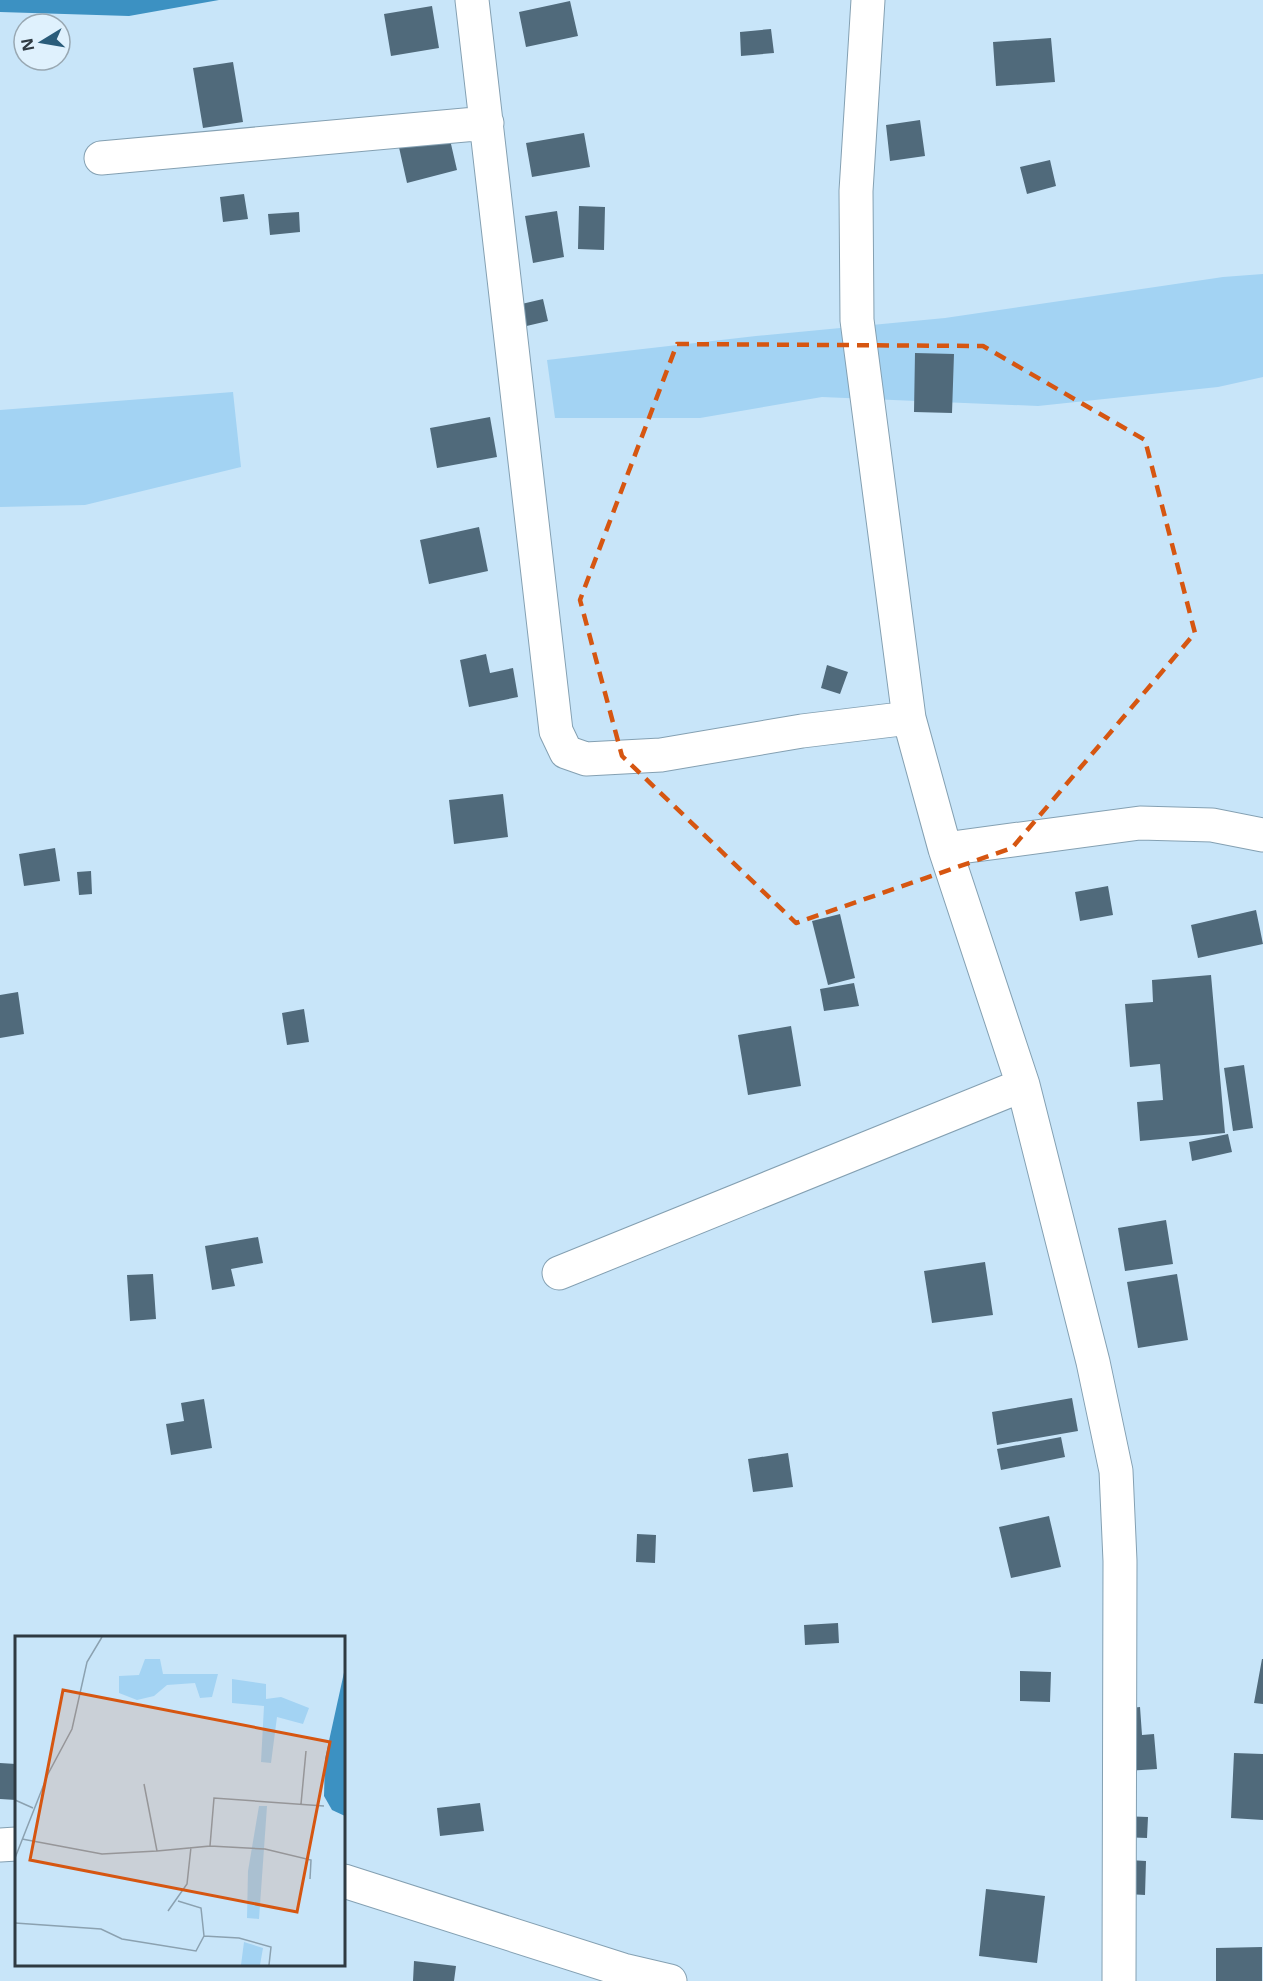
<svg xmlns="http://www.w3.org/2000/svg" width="1263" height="1981" font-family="'Open Sans',sans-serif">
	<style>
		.green { fill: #a3d3f3 }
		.water { fill: #3c91c2 }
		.building { fill: #506a7b }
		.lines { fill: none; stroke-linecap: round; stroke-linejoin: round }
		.street-casing { stroke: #84a0b2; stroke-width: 35 }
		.secondary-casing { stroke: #84a0b2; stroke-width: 35 }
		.street { stroke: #fff; stroke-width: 33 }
		.secondary { stroke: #fff; stroke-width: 33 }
		.marked { fill: none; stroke: #d65611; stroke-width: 4.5; stroke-dasharray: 12 8; stroke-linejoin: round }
		.inset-road { fill: none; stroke: #8ba1b0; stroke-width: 1.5 }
		.view { fill: #d65611; fill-opacity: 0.15; stroke: #d65611; stroke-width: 3 }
		.inset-edge { fill: none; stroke: #2f3a42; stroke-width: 3 }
	</style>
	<rect width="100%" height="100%" fill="#c8e5f9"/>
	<path class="green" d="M1263 274V377L1218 387 1038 406 822 397 700 418H555L547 360 756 336 945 318 1223 277Z
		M233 392 241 467 85 505 0 507V410Z"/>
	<path class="water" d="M0 0H219L129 16 0 12Z"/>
	<path class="building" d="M570 1 578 36 526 47 519 12Z
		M432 6 439 48 391 56 384 14Z
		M771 29 774 53 741 56 740 32Z
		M1051 38 1055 82 996 86 993 42Z
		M233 62 243 122 203 128 193 68Z
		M920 120 925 156 890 161 886 125Z
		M448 131 457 170 407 183 398 143Z
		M584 133 590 167 532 177 526 143Z
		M1050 160 1056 186 1027 194 1020 167Z
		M244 194 248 219 223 222 220 197Z
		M579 206 605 207 604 250 578 249Z
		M557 211 564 257 533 263 525 216Z
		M299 212 300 232 270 235 268 214Z
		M543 299 548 321 518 328 513 306Z
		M915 353 954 354 952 413 914 412Z
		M490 417 497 457 437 468 430 428Z
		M479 527 488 571 429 584 420 540Z
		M486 654 490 673 513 668 518 697 469 707 460 660Z
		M827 665 848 672 840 694 821 688Z
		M503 794 508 837 454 844 449 800Z
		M55 848 60 881 24 886 19 854Z
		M91 871 92 894 79 895 77 872Z
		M1108 886 1113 915 1080 921 1075 892Z
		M1256 910 1263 944 1198 958 1191 925Z
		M840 914 855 978 828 985 812 921Z
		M1211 975 1225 1133 1140 1141 1137 1102 1163 1100 1160 1064 1130 1067 1125 1004 1153 1002 1152 980Z
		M854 983 859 1006 824 1011 820 989Z
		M18 992 24 1034 0 1038V995Z
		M304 1009 309 1042 287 1045 282 1013Z
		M791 1026 801 1086 748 1095 738 1035Z
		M1244 1065 1253 1128 1233 1131 1224 1068Z
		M1228 1134 1232 1152 1192 1161 1189 1142Z
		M1166 1220 1173 1264 1125 1271 1118 1228Z
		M258 1237 263 1263 231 1269 235 1286 212 1290 205 1246Z
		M985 1262 993 1315 932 1323 924 1271Z
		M153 1274 156 1319 130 1321 127 1275Z
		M1177 1274 1188 1340 1138 1348 1127 1282Z
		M1072 1398 1078 1431 997 1445 992 1412Z
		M204 1399 212 1448 171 1455 166 1424 184 1421 181 1403Z
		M1061 1437 1065 1457 1001 1470 997 1449Z
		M788 1453 793 1487 753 1492 748 1459Z
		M1049 1516 1061 1567 1011 1578 999 1527Z
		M637 1534 656 1535 655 1563 636 1562Z
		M838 1623 839 1643 805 1645 804 1625Z
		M1262 1659H1263V1704L1254 1703Z
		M1020 1671 1051 1672 1050 1702 1020 1701Z
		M1140 1707 1142 1735 1154 1734 1157 1769 1126 1771 1121 1709Z
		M1234 1753 1263 1754V1820L1231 1818Z
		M0 1763 16 1764V1800L0 1799Z
		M480 1803 484 1831 440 1836 437 1808Z
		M1121 1816 1148 1817 1147 1838 1120 1837Z
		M1129 1860 1146 1861 1145 1895 1127 1894Z
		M986 1889 1045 1896 1037 1963 979 1956Z
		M1262 1947V1981H1216V1948Z
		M414 1961 456 1966 454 1981H413Z"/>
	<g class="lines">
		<g class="street-casing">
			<path id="street" d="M472 0 556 731 566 752 586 759 661 755 802 731 909 718 945 849 1023 1085 1093 1362 1116 1471 1120 1561 1119 1981
				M868 0 856 191 857 320 909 718
				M101 158 487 123
				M945 849 1140 823 1212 825 1263 835
				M559 1273 1023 1085"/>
		</g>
		<g class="secondary-casing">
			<path id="secondary" d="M0 1845 16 1844
				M344 1881 623 1970 670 1981"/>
		</g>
		<use href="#street" class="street"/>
		<use href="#secondary" class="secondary"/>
	</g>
	<path class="marked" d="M677 344 983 346 1145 440 1195 633 1012 848 796 923 622 756 580 600Z"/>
	<g transform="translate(15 1636)">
		<rect width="330" height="330" fill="#c8e5f9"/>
		<path d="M130 23H145L148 38H203L197 61 185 62 180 47 152 49 139 60 122 64 104 57V40L124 39ZM217 43 251 48V63L266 61 294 72 288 88 262 81 256 127 246 126 249 70 217 67ZM244 170H252L244 283 232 282 233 235ZM229 306 248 312 245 329H226Z" fill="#a3d3f3"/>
		<path d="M330 32V180L317 174 309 160 310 123Z" fill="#3c91c2"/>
		<path class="inset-road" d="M129 148 142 215M0 164 18 172M286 168 291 115M7 203 87 218 142 215 195 210 199 162 309 170M195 210 250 213 296 224 295 243M0 222 33 138 57 93 72 26 87 1M163 265 186 272 189 300M153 275 172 248 176 211M0 287 86 293 107 303 181 315 189 300 224 302 256 311 254 329"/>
		<path class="view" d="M48 54 315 106 282 276 15 224Z"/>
		<rect width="330" height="330" class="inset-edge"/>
	</g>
	<g transform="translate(42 42) rotate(259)"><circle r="28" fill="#dff1fd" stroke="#99a8b2" stroke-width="1.5"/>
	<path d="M0-4.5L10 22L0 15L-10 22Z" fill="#2a5c7a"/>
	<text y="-9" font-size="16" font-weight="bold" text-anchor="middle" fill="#2f3a42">N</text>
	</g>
</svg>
